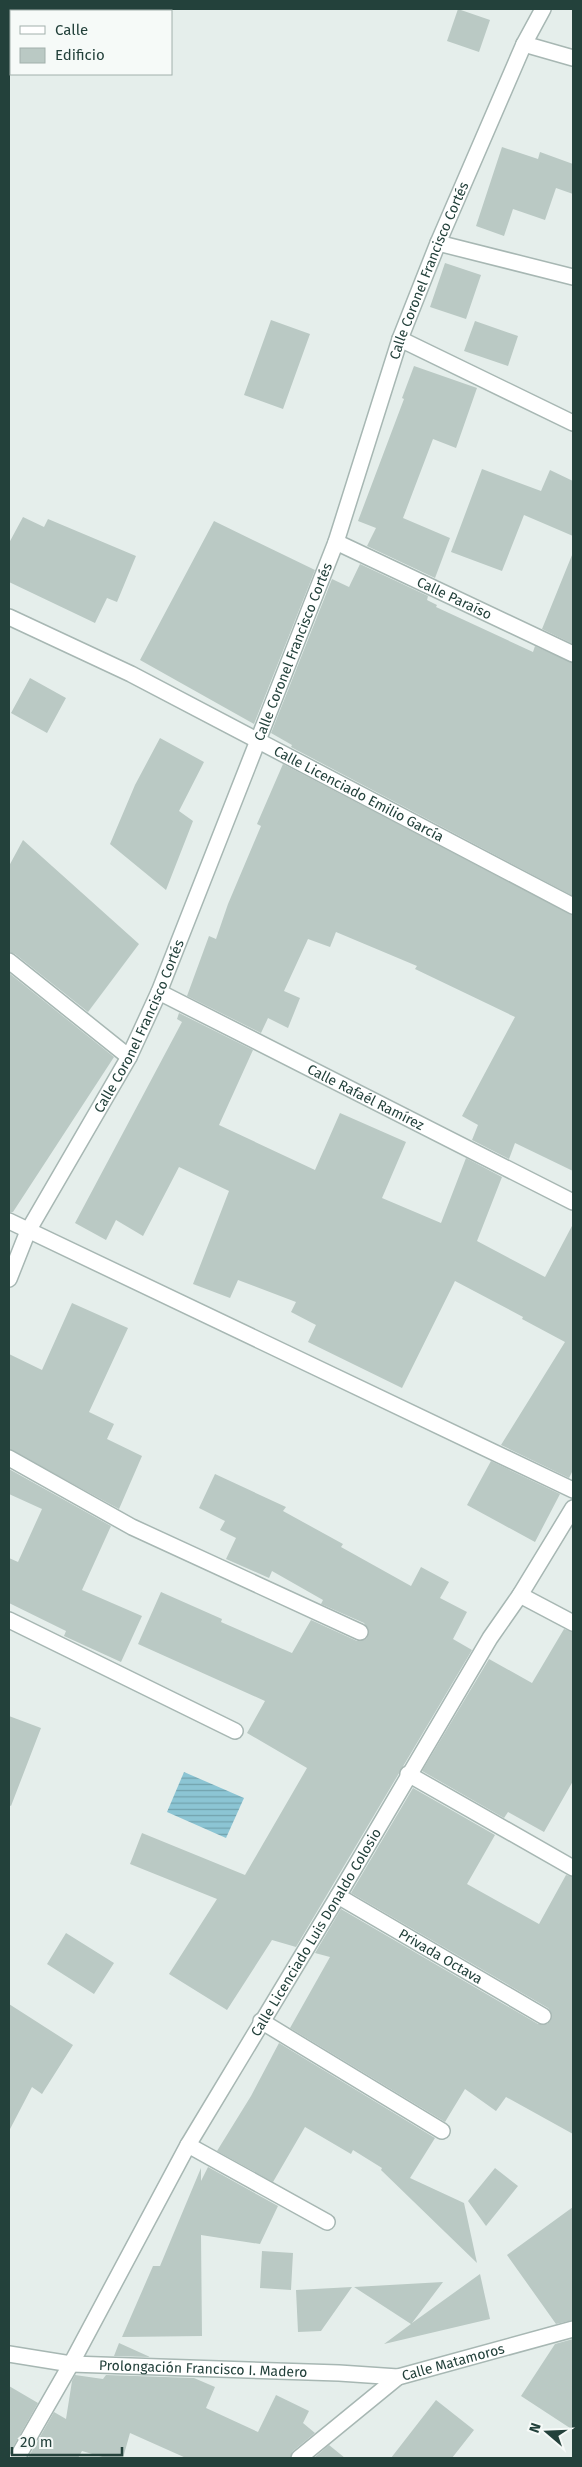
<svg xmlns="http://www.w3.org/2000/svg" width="582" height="2467" font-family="'Fira Sans',sans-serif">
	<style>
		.water { fill: url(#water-rules) }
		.building { fill: #bac9c4 }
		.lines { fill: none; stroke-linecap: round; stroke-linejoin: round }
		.minor-casing { stroke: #a7b7b3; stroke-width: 18 }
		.minor { stroke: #fff; stroke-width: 15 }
		.labels { text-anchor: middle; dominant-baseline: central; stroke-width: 4.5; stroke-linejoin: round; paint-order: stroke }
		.street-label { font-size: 14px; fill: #23413b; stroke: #f6faf8 }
	</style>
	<defs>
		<pattern id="water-rules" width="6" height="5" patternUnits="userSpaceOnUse" patternTransform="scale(1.25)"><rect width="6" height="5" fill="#8cc5d4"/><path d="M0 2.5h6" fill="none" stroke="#72a2ad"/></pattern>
	</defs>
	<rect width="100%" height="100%" fill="#e5eeeb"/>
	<path class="water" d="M184 1772 244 1798 226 1838 167 1812Z"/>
	<path class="building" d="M458 9 490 20 479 52 447 41Z
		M502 147 538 159 540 152 573 164V194L556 188 545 220 513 209 504 236 476 226Z
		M445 263 481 275 466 319 430 307Z
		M271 320 310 334 283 409 244 395Z
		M475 321 518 336 508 366 464 351Z
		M414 366 477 388 456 448 433 439 403 518 450 538 435 578 367 546 376 528 358 521 404 399 402 398Z
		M482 469 541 491 550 470 573 481V536L524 515 502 571 451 552Z
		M23 517 44 527 48 519 136 556 117 602 107 598 95 623 9 582V543Z
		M214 521 315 570 254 724 140 660Z
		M572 555H573V644L542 629Z
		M360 564 428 596 427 600 437 605 436 607 533 652 535 646 573 663V896L291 747 292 745 271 733 332 579 349 587Z
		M30 678 66 698 47 733 11 713Z
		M160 738 204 762 179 811 193 821 166 890 110 844 135 785Z
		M283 764 573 915V1171L515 1143 509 1159 472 1140 478 1125 462 1116 515 1017 415 969 417 966 336 932 330 947 308 939 284 991 300 998 288 1028 268 1018 261 1033 187 996 209 936 216 939 228 904 261 826 257 824Z
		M23 840 139 944 88 1012 15 954 9 952V866Z
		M9 973 114 1057 13 1212H9Z
		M179 1013 253 1050 219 1125 315 1170 340 1113 406 1142 382 1198 441 1223 466 1158 502 1177 477 1241 545 1277 573 1224V1470L569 1478 501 1445 565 1342 522 1319 523 1317 455 1281 402 1388 308 1342 316 1325 291 1312 296 1302 238 1280 230 1298 193 1284 229 1191 179 1167 143 1236 116 1220 106 1240 75 1223 182 1022 177 1019Z
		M72 1303 128 1328 89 1412 114 1424 107 1439 142 1456 119 1509 9 1449V1354L42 1370Z
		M491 1461 560 1494 535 1542 467 1505Z
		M9 1469 111 1526 82 1590 142 1616 121 1662 64 1636 66 1631 9 1603V1558L18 1562 42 1509 9 1494Z
		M215 1474 286 1507 283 1511 343 1544 341 1547 411 1586 421 1567 449 1582 440 1598 467 1612 453 1639 472 1650 296 1947 272 1940 227 2010 169 1974 217 1899 130 1864 142 1833 245 1875 307 1768 247 1733 265 1701 138 1644 161 1592 222 1619 221 1622 292 1653 311 1620 357 1641 366 1639 369 1632 364 1623 321 1604 323 1600 272 1571 269 1578 226 1559 236 1538 220 1530 225 1521 199 1508Z
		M564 1629 573 1632V1781L544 1832 508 1812 504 1818 422 1771 489 1659 532 1683Z
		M9 1716 41 1728 11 1806 9 1805Z
		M413 1788 495 1835 467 1884 539 1924 566 1875 573 1877V2134L506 2097 496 2111 465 2089 445 2122 290 2028 330 1957 315 1953 341 1909 538 2024H547L551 2020V2012L548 2008 351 1893Z
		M66 1933 114 1963 94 1994 47 1964Z
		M9 2004 73 2045 42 2094 32 2087 9 2131Z
		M279 2043 435 2138 410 2178 464 2203 477 2263 381 2170 382 2168 353 2150 351 2154 305 2127 273 2182 217 2151 251 2096Z
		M208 2167 278 2206 260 2244 201 2235 202 2336 122 2337 153 2266H160L201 2168V2181Z
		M495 2168 518 2186 486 2226 468 2201Z
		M573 2207V2320L556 2324 507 2255Z
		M262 2251 293 2253 291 2290 260 2288Z
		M480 2274 490 2319 384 2344 411 2324 354 2287 443 2282 412 2323Z
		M352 2287 321 2331 298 2332 296 2290Z
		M573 2339V2430L521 2396 555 2344Z
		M119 2343 150 2357 114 2356Z
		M75 2375 103 2379 106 2375 194 2378 215 2387 206 2408 258 2432 276 2395 309 2411 303 2423 315 2433 293 2451 290 2458H186L130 2433 123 2458H106L82 2451 78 2458H28L54 2412 66 2419 72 2381Z
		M9 2386 38 2403 9 2454Z
		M436 2400 474 2430 452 2458H391Z
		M329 2445 345 2458H314Z"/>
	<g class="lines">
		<g class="minor-casing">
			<g id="minor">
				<path d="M524 44 573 58"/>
				<path d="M438 243 573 277"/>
				<path d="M400 339 573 423"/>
				<path id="s1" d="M336 542 573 654"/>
				<path id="s2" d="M9 617 131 674 573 906"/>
				<path d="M9 961 129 1057"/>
				<path id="s3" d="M159 992 573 1202"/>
				<path d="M9 1221 573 1490"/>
				<path id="s4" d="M9 1279 28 1231 129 1057 159 992 336 542 400 339 438 243 524 44 543 9"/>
				<path d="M9 1458 132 1527 360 1632"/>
				<path d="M520 1595 573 1623"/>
				<path d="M9 1620 235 1731"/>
				<path d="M408 1774 573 1868"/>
				<path id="s5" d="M338 1896 543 2016"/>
				<path d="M261 2021 442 2131"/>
				<path d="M188 2145 327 2222"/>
				<path id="s6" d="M9 2354 71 2364 339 2373 398 2377"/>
				<path id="s7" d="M17 2458 71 2364 188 2145 338 1896 490 1638 520 1595 573 1508"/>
				<path id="s8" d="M299 2458 398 2377 573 2329"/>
			</g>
		</g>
		<use href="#minor" class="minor"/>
	</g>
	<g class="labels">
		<g class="street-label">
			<text stroke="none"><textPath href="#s4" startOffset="1095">Calle Coronel Francisco Cortés</textPath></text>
			<text stroke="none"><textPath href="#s1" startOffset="131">Calle Paraíso</textPath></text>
			<text stroke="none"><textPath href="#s4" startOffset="690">Calle Coronel Francisco Cortés</textPath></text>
			<text stroke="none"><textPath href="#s2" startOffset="392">Calle Licenciado Emilio García</textPath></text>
			<text stroke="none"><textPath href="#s4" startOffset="285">Calle Coronel Francisco Cortés</textPath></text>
			<text stroke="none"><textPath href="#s3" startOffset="232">Calle Rafaél Ramírez</textPath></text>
			<text stroke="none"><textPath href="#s7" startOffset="605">Calle Licenciado Luis Donaldo Colosio</textPath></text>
			<text stroke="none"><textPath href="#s5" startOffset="119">Privada Octava</textPath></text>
			<text stroke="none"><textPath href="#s8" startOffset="185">Calle Matamoros</textPath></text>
			<text stroke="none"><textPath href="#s6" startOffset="195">Prolongación Francisco I. Madero</textPath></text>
		</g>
	</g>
	<rect width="582" height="2467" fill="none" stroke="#23413b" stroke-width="20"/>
	<rect x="10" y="10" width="162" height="65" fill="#f6faf8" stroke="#a2b0ac"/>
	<rect x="20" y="26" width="25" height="8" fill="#ffffff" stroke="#a2b0ac"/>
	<text x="55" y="35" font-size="15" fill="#23413b">Calle</text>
	<rect x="20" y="48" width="25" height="15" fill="#bac9c4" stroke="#a2b0ac"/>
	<text x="55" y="60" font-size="15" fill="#23413b">Edificio</text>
	<g transform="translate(547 2432) rotate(289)" stroke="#f6faf8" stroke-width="4" paint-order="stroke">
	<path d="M0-4L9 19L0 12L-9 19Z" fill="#23413b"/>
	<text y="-8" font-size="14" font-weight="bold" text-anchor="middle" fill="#23413b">N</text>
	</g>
	<path d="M12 2447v8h110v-8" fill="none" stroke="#23413b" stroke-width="2.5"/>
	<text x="20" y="2447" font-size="15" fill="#23413b" stroke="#f6faf8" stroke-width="4" paint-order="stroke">20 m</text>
</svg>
